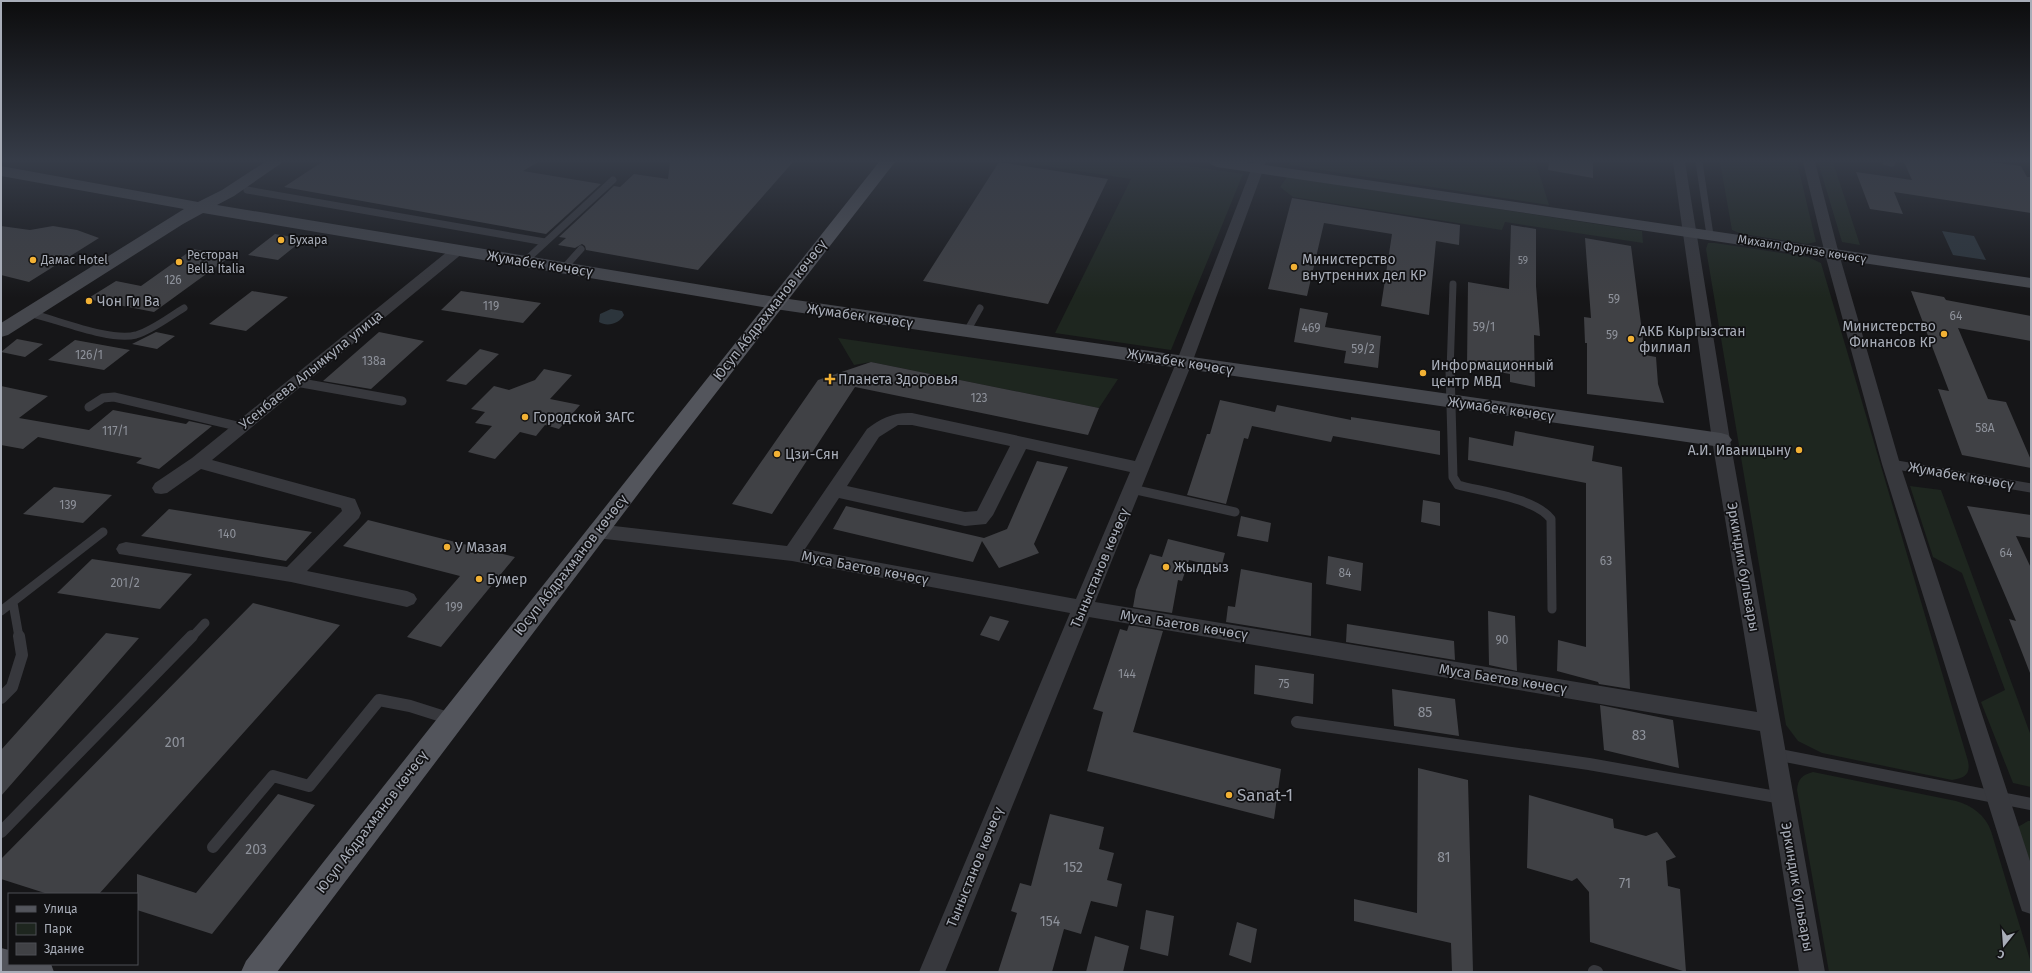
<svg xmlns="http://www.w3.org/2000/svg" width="2032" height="973" font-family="'Fira Sans',sans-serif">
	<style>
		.green { fill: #1e261f }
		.water { fill: #2c353c }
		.building { fill: #404145 }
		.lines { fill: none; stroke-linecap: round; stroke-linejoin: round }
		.lane-far2 { stroke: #37383d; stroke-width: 7 }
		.lane-far1 { stroke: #37383d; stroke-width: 9 }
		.lane { stroke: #37383d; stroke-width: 12 }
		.street { fill: #37383d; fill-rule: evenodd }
		.secondary { fill: #45474d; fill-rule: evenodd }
		.primary { fill: #53555c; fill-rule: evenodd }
		.poi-dot { fill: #f2b134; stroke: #111113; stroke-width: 1.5 }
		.labels { text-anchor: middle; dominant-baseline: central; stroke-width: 3.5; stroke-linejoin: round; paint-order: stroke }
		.far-number-label { font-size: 10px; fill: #8e929b }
		.far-poi-label { font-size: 12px; fill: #a8adb8; stroke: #111113; text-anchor: start }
		.far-street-label { font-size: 12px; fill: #a8adb8; stroke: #111113 }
		.number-label { font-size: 12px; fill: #8e929b }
		.poi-label { font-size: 14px; fill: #a8adb8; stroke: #111113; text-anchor: start }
		.street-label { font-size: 14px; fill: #a8adb8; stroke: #111113 }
		.near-number-label { font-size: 14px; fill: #8e929b }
		.near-poi-label { font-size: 17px; fill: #a8adb8; stroke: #111113; text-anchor: start }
	</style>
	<rect width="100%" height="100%" fill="#161618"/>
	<path class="green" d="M1019 162H1162L1243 174 1171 350 1055 333 1131 179Z
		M1290 162 1536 163 1549 205 1289 165Z
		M1720 162H1797L1816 242 1807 244 1742 234 1732 230Z
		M1818 162H1833L1860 245 1842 242Z
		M1287 177 1642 231 1643 243 1505 222 1502 230 1293 197 1280 187Z
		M1708 243H1715L1808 257 1821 263 1968 761C1971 775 1964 778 1952 780L1822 753 1798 741 1786 725 1706 249Z
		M838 338 1118 379 1099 408 871 362 854 365Z
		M1910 486 1941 490 2031 736V787L2013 783 1981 702 2005 690 1962 573 1933 557Z
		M1813 772 1956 801C1973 806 1985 815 1991 831L2031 963V972H1829L1797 790C1798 779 1802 775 1813 772Z
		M2028 821H2031V865L2018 827Z"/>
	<path class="water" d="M1942 231 1974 236 1986 260 1953 255Z
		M611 309 622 311 624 315C619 324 607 327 599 322L600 314Z"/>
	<path class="building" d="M322 162H538L523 171 601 184 546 234 284 187Z
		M670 162H793L698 270 586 250 585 246 582 244 575 248 558 245 566 238 559 237 614 186 620 187 634 174 668 179Z
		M999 162 1108 179 1048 304 923 281Z
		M1549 162H1593V178L1548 170Z
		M1904 162H1990L2021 166 2027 177H2031V213L1894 192 1903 214 1870 209 1856 172 1912 180Z
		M1292 198 1460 225 1459 245 1436 241 1429 315 1381 306 1392 234 1324 223 1307 296 1268 289Z
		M1511 225 1536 229V286L1540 336 1534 335 1535 387 1510 382V374L1467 366 1468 282 1509 289Z
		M1 226 30 230 53 226 77 230 99 238 29 282 1 275Z
		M275 234 304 239 278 260 248 255Z
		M1585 238 1631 246 1645 355 1656 357 1658 384 1664 403 1587 394V343H1585L1584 317 1591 318Z
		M193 249 231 256 154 312 87 299 116 281 141 286Z
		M252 291 288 297 246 331 209 324Z
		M461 291 541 303 523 323 441 310Z
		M1911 291 1944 297 1946 300 2031 316V341L1958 328 1988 399 2006 402 2031 460V468L1962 455 1938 389 1949 391Z
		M1300 308 1328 313 1325 327 1381 336 1378 368 1344 363 1346 351 1294 342Z
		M156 332 175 336 157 349 132 344Z
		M379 332 424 341 371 389 323 381Z
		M17 339 43 344 25 357 1 352Z
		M75 340 130 350 104 370 48 360Z
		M480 349 499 354 466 385 446 381Z
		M871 362 1099 408 1088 435 855 387 772 514 732 504 818 380Z
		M544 369 572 375 550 399 580 405 559 429 545 425 536 436 520 432 495 459 468 452 492 426 475 423 485 412 471 409 494 386 509 390 535 380Z
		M1 386 48 396 19 418 89 430 113 410 186 424 189 421 212 426 159 469 136 463 142 458 38 437 23 449 1 445Z
		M1220 400 1275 412 1277 405 1351 420V417L1440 431V455L1333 436 1331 442 1252 426 1248 439 1244 438 1226 504 1187 495 1207 434H1210Z
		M1515 431 1594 446 1592 461 1622 467 1630 689 1599 684 1598 682 1557 671 1558 640 1586 647V483L1468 460 1469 437 1513 446Z
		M1037 461 1068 467 1034 544 1039 553 999 568 982 541 973 562 833 529 846 506 984 538 1007 529Z
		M54 487 112 495 83 523 23 514Z
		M1423 500 1440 503V526L1421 522Z
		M1967 506 2031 515V538L2016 536 2031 568V673H2030L2009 619 2016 621Z
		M169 509 312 532 286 561 141 536Z
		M1241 516 1271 523 1268 542 1237 536Z
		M368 520 515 557 441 647 407 637 460 576 343 546Z
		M1168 539 1225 553 1221 568 1189 560 1182 581 1178 580 1172 613 1133 607 1136 590 1150 554 1162 557Z
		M1328 556 1363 563 1361 591 1326 584Z
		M92 559 192 574 160 609 57 593Z
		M1241 569 1312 583 1311 636 1226 622 1228 606 1235 607Z
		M253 603 340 625 99 894H48L1 879V859Z
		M1488 611 1515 616 1517 671 1489 665Z
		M990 616 1009 621 999 641 980 635Z
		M1347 624 1454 641 1455 660 1346 642Z
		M1129 625 1163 631 1133 732 1281 769 1274 819 1087 771 1103 712 1093 709 1120 629 1127 631Z
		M106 633 139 638 1 796V750Z
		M1255 665 1314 674 1313 704 1254 694Z
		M1392 689 1455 699 1459 736 1394 726Z
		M1600 705 1673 720 1679 768 1604 750Z
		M1418 768 1468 780 1473 972H1452L1451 943 1354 921V899L1417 913Z
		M278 794 315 805 212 934 137 910V874L196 893Z
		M1529 795 1613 819 1614 828 1646 836 1657 832 1676 857 1666 861 1668 886 1680 889 1686 972 1590 942 1589 892 1577 878 1572 881 1527 868Z
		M1050 814 1104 827 1099 849 1114 853 1107 880 1122 884 1117 907 1091 901 1081 934 1064 929 1052 972H998L1017 913 1011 911 1020 883 1031 886Z
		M1146 910 1174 916 1168 956 1140 949Z
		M1237 922 1257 929 1251 963 1229 955Z
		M1095 936 1129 946 1123 972H1086Z"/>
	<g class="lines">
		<path class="lane-far2" d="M1699 162 1710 235
			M1886 162 1892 163
			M247 190 545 242
			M525 261 613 180
			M564 268 581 249
			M29 313C56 319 110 342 136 335 153 330 169 317 184 308
			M967 331 980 308
			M1450 371 1453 284"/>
		<path class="lane-far1" d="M1450 370 1453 477 1458 485C1484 492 1535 498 1551 519L1552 609
			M296 382 402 401
			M89 407 103 398 114 397 241 427
			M1891 464 2031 488
			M1132 489 1235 512
			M13 603 19 637
			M1 611 103 532
			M192 637 205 623"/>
		<path class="lane" d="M1 698 12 687 22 655 19 636
			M1297 722 1589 764 1782 798
			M1775 754 2031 804
			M1 832 192 636
			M213 847 273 776 309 786 379 700 410 706 451 719
			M1594 971 1597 972"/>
		<path class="street" d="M1254 162H1266L1192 363 1095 602 1757 712 1712 440 1673 162H1685L1730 440 1825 972H1799L1760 731 1089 617 945 972H919L1070 613 792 561 597 538 590 536 588 531 590 526 597 524 787 546 867 429C881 418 894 412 912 413L1135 461 1176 363ZM898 425H912L1010 446 977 511 965 512 847 486 879 437ZM1026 449 1130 472 1076 599 805 549 839 498 965 526 986 524 993 515Z
			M1803 162H1815L1839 254 1900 464 2031 864V914L2022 911 2019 902 1882 464 1825 254Z
			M458 246 463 247 465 250 463 253 212 460 355 499 361 513 359 518 307 571 407 591 414 594 417 599 414 604 407 607 291 582 119 554 116 549 119 544 126 542 287 567 342 511 341 508 201 469 167 493 161 494 155 493 152 488 155 483 192 458 453 247Z"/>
		<path class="secondary" d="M265 162H283L234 196 217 205 775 297 1721 433 1728 435 1732 440 1728 445 1721 447 775 309 203 213 183 224 8 335 1 337V323L184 209 1 176V166L198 202 222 190Z
			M1209 162H1245L2031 278V288L1217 167 1212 165Z"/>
		<path class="primary" d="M879 162H895L657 469 277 972H241L246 961 325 860Z
			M1 948 9 950V964H51L54 972H1Z"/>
	</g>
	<linearGradient id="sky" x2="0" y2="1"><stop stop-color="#0c0c0d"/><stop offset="0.54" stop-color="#363c48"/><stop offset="1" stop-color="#363c48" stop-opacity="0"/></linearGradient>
	<rect width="2032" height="298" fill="url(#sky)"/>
	<g class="poi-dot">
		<circle cx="281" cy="240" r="4"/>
		<circle cx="33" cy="260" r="4"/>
		<circle cx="179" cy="262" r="4"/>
		<circle cx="1294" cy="267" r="4"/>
		<circle cx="89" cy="301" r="4"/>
		<circle cx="1944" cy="334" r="4"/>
		<circle cx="1631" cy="339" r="4"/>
		<circle cx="1423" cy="373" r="4"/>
		<path d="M828 373h4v4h4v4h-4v4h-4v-4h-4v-4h4z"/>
		<circle cx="525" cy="417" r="4"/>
		<circle cx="1799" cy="450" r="4"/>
		<circle cx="777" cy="454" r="4"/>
		<circle cx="447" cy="547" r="4"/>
		<circle cx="1166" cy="567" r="4"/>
		<circle cx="479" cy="579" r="4"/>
		<circle cx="1229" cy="795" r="4"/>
	</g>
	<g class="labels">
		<g class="far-number-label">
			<text x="1523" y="261">59</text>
		</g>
		<g class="far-poi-label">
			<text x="289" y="240">Бухара</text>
			<text x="187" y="255">Ресторан<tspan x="187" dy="14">Bella Italia</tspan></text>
			<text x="41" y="260">Дамас Hotel</text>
		</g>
		<g class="far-street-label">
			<text transform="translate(1802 249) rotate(9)">Михаил Фрунзе көчөсү</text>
		</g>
		<g class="number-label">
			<text x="173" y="280">126</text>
			<text x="1614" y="299">59</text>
			<text x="491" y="306">119</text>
			<text x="1956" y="316">64</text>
			<text x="1484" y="327">59/1</text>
			<text x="1311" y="328">469</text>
			<text x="1612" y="335">59</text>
			<text x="1363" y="349">59/2</text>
			<text x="89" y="355">126/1</text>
			<text x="374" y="361">138а</text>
			<text x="979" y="398">123</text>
			<text x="1985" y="428">58А</text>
			<text x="115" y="431">117/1</text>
			<text x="68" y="505">139</text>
			<text x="227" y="534">140</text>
			<text x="2006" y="553">64</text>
			<text x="1606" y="561">63</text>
			<text x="1345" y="573">84</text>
			<text x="125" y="583">201/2</text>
			<text x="454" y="607">199</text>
			<text x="1502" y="640">90</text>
			<text x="1127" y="674">144</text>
			<text x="1284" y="684">75</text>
		</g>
		<g class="poi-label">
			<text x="1302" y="259">Министерство<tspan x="1302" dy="16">внутренних дел КР</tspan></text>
			<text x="97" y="301">Чон Ги Ва</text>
			<text x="1936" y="326" text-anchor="end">Министерство<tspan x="1936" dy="16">Финансов КР</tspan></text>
			<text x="1639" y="331">АКБ Кыргызстан<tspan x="1639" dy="16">филиал</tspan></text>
			<text x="1431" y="365">Информационный<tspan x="1431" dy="16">центр МВД</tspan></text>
			<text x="838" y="379">Планета Здоровья</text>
			<text x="533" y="417">Городской ЗАГС</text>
			<text x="1791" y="450" text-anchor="end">А.И. Иваницыну</text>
			<text x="785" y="454">Цзи-Сян</text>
			<text x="455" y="547">У Мазая</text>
			<text x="1174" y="567">Жылдыз</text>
			<text x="487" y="579">Бумер</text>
		</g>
		<g class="street-label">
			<text transform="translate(540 264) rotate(9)">Жумабек көчөсү</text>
			<text transform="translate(770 310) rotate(-52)">Юсуп Абдрахманов көчөсү</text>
			<text transform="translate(860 316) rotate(8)">Жумабек көчөсү</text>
			<text transform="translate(1180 362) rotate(9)">Жумабек көчөсү</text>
			<text transform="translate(311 370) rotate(-39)">Усенбаева Алымкула улица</text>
			<text transform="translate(1501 409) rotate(8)">Жумабек көчөсү</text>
			<text transform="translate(1961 476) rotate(10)">Жумабек көчөсү</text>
			<text transform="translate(571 565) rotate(-52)">Юсуп Абдрахманов көчөсү</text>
			<text transform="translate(1743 567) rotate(80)">Эркиндик бульвары</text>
			<text transform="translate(865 568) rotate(11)">Муса Баетов көчөсү</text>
			<text transform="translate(1100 568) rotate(-67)">Тыныстанов көчөсү</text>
			<text transform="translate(1184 625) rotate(9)">Муса Баетов көчөсү</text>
			<text transform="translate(1503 679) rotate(9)">Муса Баетов көчөсү</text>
			<text transform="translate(372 822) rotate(-53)">Юсуп Абдрахманов көчөсү</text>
			<text transform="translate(975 867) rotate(-68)">Тыныстанов көчөсү</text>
			<text transform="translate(1797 887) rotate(80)">Эркиндик бульвары</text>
		</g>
		<g class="near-number-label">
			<text x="1425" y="712">85</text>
			<text x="1639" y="735">83</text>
			<text x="175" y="742">201</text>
			<text x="256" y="849">203</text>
			<text x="1444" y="857">81</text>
			<text x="1073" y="867">152</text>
			<text x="1625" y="883">71</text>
			<text x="1050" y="921">154</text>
		</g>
		<g class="near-poi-label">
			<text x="1237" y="795">Sanat-1</text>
		</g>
	</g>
	<rect width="2032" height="973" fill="none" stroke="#a8adb8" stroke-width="4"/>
	<rect x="8" y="893" width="130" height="72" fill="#111113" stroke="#4d4f55"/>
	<rect x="16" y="906" width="20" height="6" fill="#53555c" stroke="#4d4f55"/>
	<text x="44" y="913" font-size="12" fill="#a8adb8">Улица</text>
	<rect x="16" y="923" width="20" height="12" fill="#1e261f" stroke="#4d4f55"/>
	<text x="44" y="933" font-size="12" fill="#a8adb8">Парк</text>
	<rect x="16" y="943" width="20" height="12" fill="#404145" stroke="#4d4f55"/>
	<text x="44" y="953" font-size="12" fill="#a8adb8">Здание</text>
	<g transform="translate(2004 945) rotate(197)" stroke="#111113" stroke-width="3" paint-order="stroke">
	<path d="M0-3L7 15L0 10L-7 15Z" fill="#a8adb8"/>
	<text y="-6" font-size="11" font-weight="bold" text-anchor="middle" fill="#a8adb8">С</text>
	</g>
</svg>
